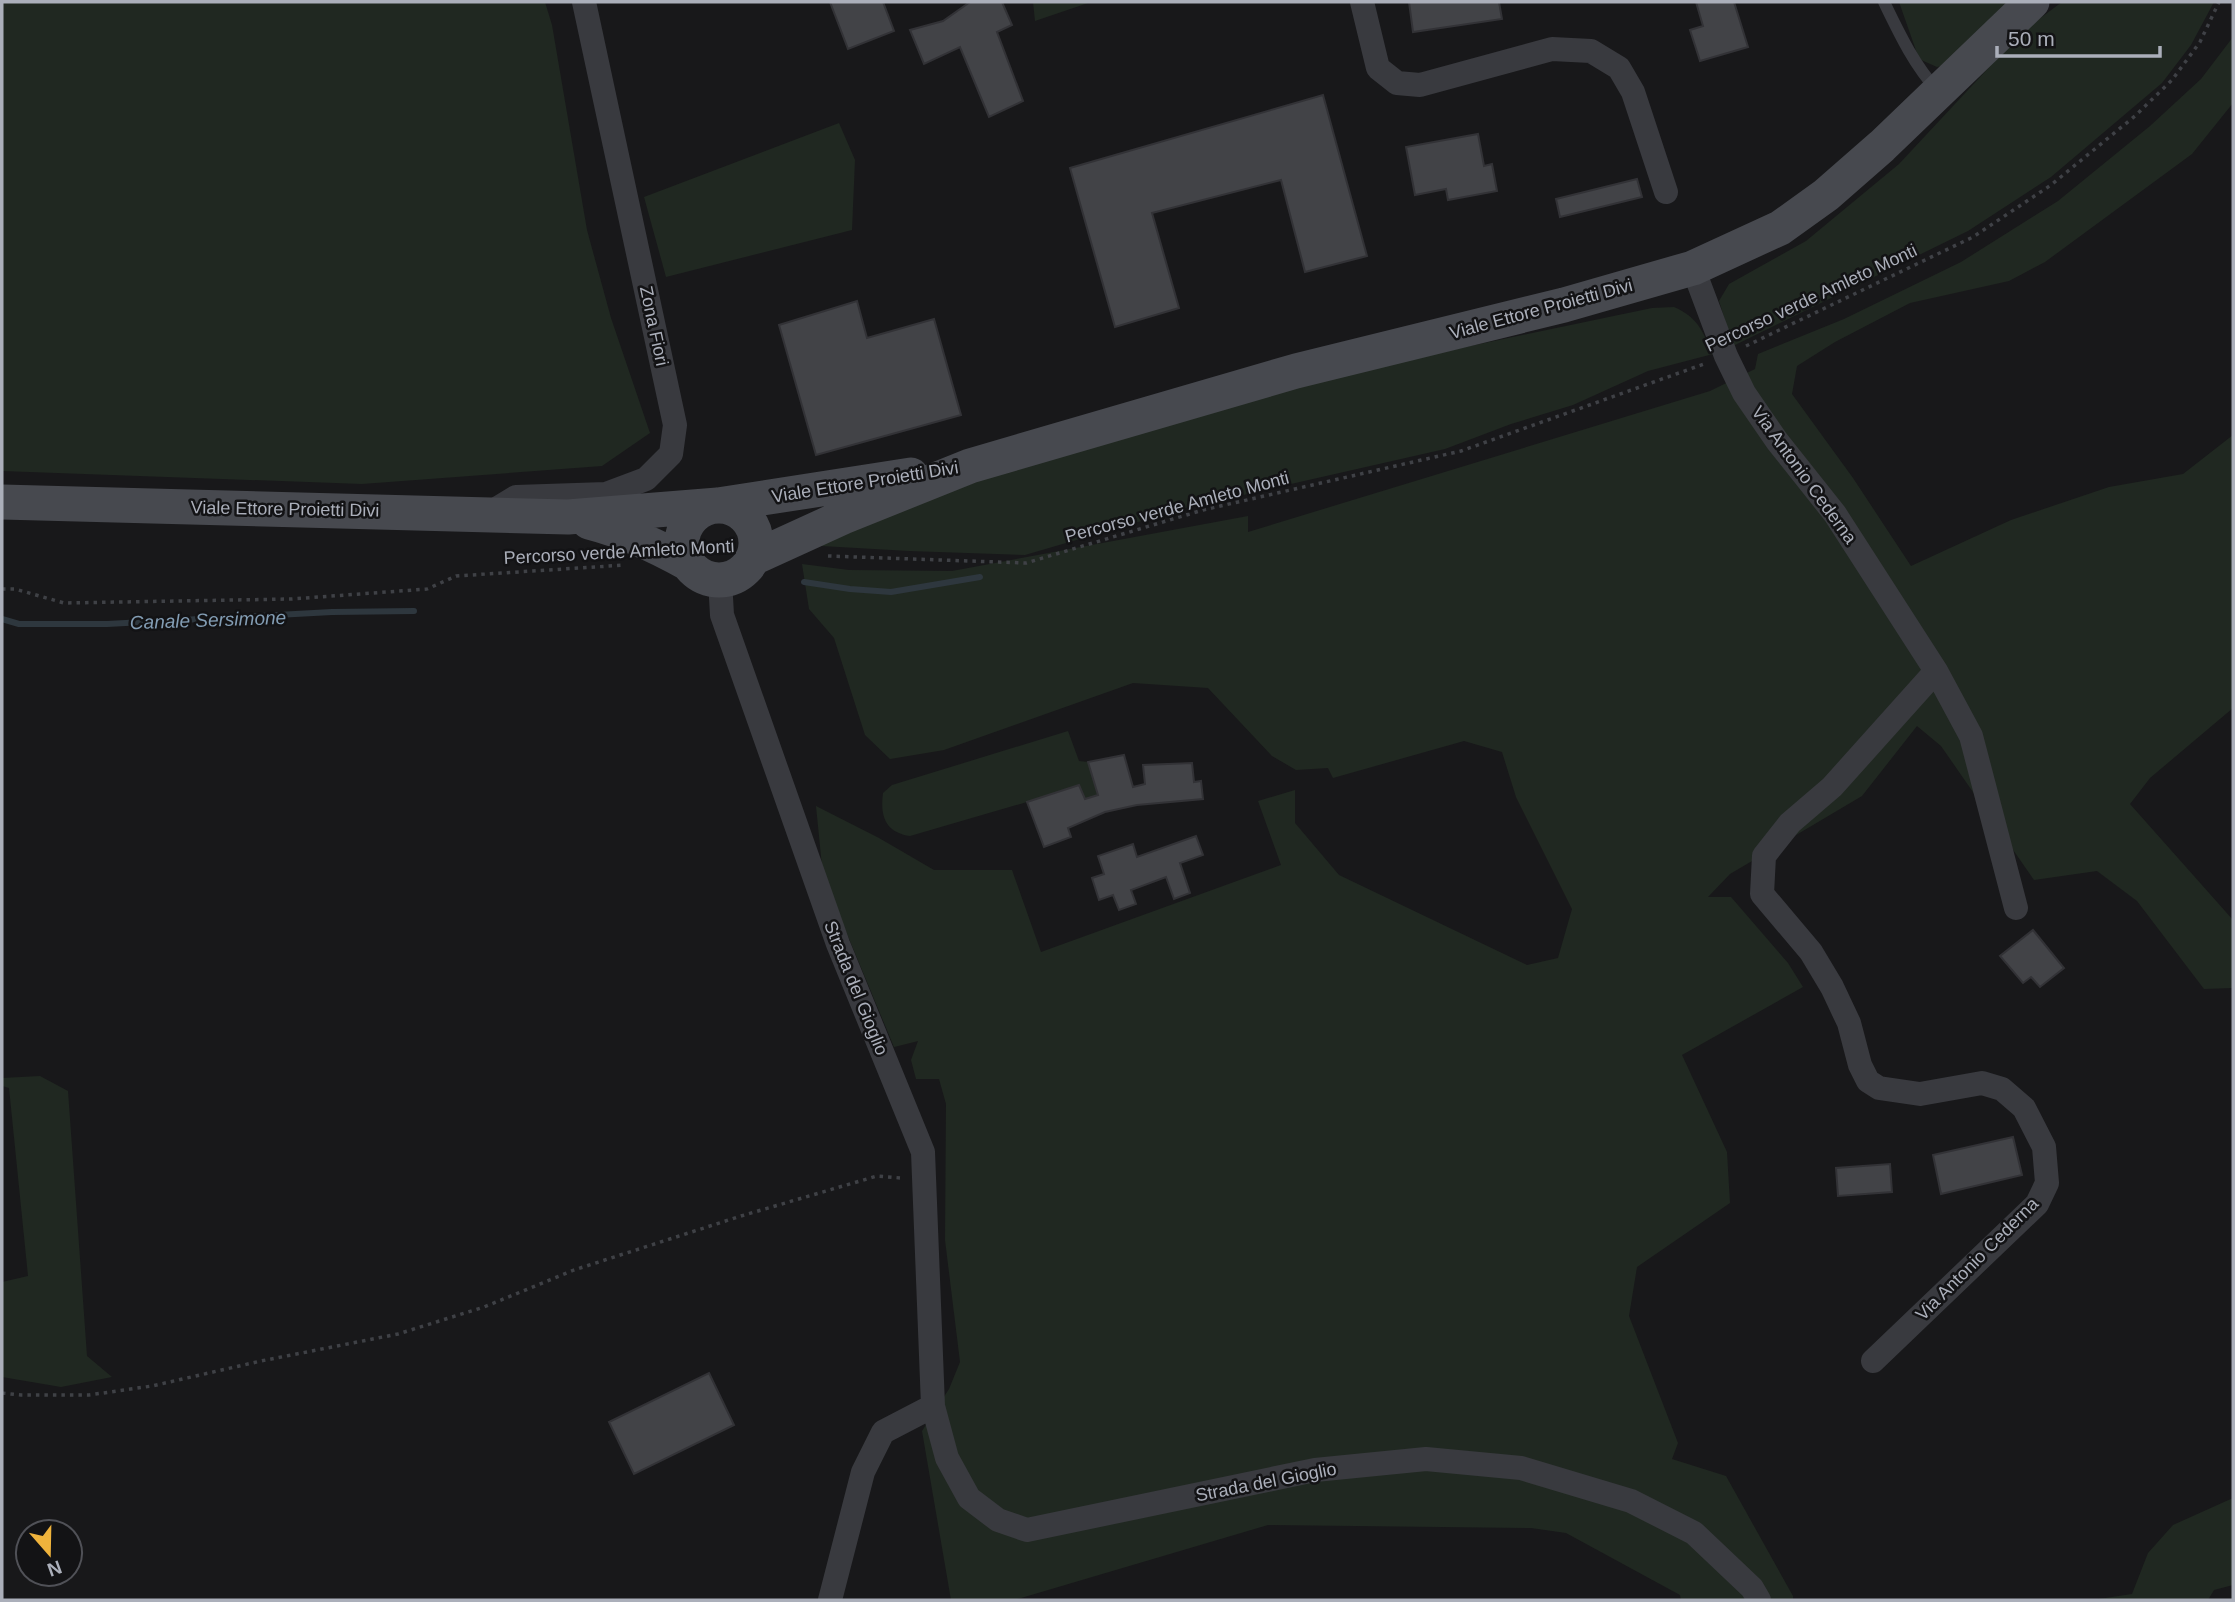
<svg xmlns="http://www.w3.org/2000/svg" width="2235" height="1602" font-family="Arial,sans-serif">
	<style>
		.green { fill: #202821 }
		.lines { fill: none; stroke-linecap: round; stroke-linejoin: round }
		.stream { stroke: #2e373e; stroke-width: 6 }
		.building { fill: #424347; stroke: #323236; stroke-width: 2 }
		.path { stroke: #3f4146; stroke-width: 3.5; stroke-dasharray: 3.5 5; stroke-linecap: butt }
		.service { stroke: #393a3f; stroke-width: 12 }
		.minor { stroke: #393a3f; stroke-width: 24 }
		.secondary { stroke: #47494f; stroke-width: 35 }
		.labels { text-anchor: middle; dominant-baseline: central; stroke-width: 5; stroke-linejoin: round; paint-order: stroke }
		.street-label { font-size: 18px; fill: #abafba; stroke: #131315 }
		.water-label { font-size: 19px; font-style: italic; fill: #839db4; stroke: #131315 }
	</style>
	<rect width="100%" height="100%" fill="#18181a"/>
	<path class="green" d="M2 2H545L552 25 587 230 611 318 650 433 602 466 362 484 2 471Z
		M1033 2H1091L1035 21Z
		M1899 2H2020L1958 62 1937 67 1919 59Z
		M2062 2H2214L2191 45 2162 83 2051 177 1968 231 1733 346 1719 301 1729 284 1806 241 1899 164 2023 31Z
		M2233 37V103L2192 154 2045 262 2009 281 1910 303 1835 342 1797 366 1792 394 1853 478 1911 566 2011 520 2109 487 2183 474 2233 435V708L2150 778 2130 804 2233 920V988L2204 989 2137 901 2097 871 2034 880 1941 746 1917 726 1862 796 1730 874 1708 897H1731L1788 963 1803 987 1682 1055 1727 1152 1730 1203 1637 1267 1629 1316 1678 1443 1672 1459 1726 1476 1793 1596V1600H1681L1680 1595 1566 1533 1531 1528 1268 1525 1014 1600H951L922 1431 949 1389 960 1362 945 1240 946 1104 939 1079H916L911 1060 918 1041 894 1047 823 876 816 806 879 838 934 870H1012L1041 952 1281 865 1258 801 1295 790V823L1339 875 1527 965 1558 958 1572 909 1516 797 1502 752 1464 741 1333 778 1328 768 1296 770 1272 756 1208 688 1133 683 944 750 890 759 865 735 834 638 809 609 802 564 849 570 952 571 1248 516V532L1710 391 1755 369 1758 354 1844 319 1961 262 2058 201 2150 126 2201 79Z
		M839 123 855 160 852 230 666 277 644 197Z
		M1674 307C1699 318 1702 331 1713 354L1648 371 1573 405 1511 424 1445 449 1186 508 1025 555 909 551 804 545 828 531 1186 411 1470 346 1652 308Z
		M1068 731 1079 761 1088 762 1098 795 1085 799 1079 785 1027 802 910 836C885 832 880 816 883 793L892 785Z
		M40 1076 68 1091 87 1356 112 1377 61 1387 2 1377V1282L28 1276 9 1088 2 1086V1078Z
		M2233 1498V1585L2214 1590 2208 1600H2092L2132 1594 2148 1553 2173 1525Z"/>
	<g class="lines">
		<path class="stream" d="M804 582 850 589 891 592 980 577
			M2 619 19 624H107L332 612 414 611"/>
	</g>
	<path class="building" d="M830 2H883L894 31 848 49Z
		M970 2H1002L1012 25 997 32 1023 101 989 117 960 47 924 64 910 30 943 21Z
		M1409 2H1499L1502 19 1413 32Z
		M1696 2H1734L1748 47 1700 61 1690 30 1703 26Z
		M1323 95 1367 256 1305 272 1281 180 1152 213 1179 308 1115 327 1070 168Z
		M1478 134 1484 166 1492 164 1497 191 1448 200 1446 189 1415 195 1406 147Z
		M1637 179 1642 197 1560 217 1556 199Z
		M857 301 867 338 934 319 961 415 816 455 779 325Z
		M1124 755 1133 787 1145 784 1143 765 1192 763 1194 782 1201 781 1203 799 1137 805 1105 812 1068 828 1071 837 1044 847 1027 802 1079 785 1085 799 1098 795 1088 762Z
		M1196 836 1203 855 1180 863 1190 893 1174 899 1166 877 1131 890 1136 904 1119 910 1113 895 1099 900 1092 878 1104 874 1098 856 1133 844 1137 857Z
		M2033 930 2064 968 2040 987 2031 977 2023 983 2000 956Z
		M2013 1137 2022 1175 1941 1194 1933 1155Z
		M1890 1164 1892 1192 1838 1196 1836 1168Z
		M709 1373 734 1425 634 1474 609 1422Z"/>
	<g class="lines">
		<path class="path" d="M1746 346 1973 237 2051 185 2135 116 2172 80 2200 42 2219 2
			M828 556 1026 563 1203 510 1461 451 1704 364
			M2 589H15L64 603 291 599 427 589 456 576 625 565
			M2 1393 21 1395H89L152 1386 261 1361 398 1334 484 1307 574 1270 741 1216 877 1176 901 1178"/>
		<path class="service" d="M1884 2C1899 33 1914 65 1938 91"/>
		<path class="minor" d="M1362 2 1378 68 1397 83 1420 85 1552 49 1591 51 1619 68 1633 92 1666 192
			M1693 268 1726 356 1744 393 1777 441 1835 514 1936 671 1971 736 2016 908
			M488 514 516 497 606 494 646 479 671 454 675 425 584 2
			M720 580 722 615 838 944 923 1152 933 1406 947 1458 969 1498 998 1520 1027 1530 1315 1470 1426 1459 1521 1468 1631 1501 1694 1533 1752 1588 1759 1600
			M1873 1361 2037 1204 2047 1183 2044 1147 2024 1108 2002 1089 1982 1083 1920 1094 1879 1088 1868 1081 1860 1065 1849 1023 1832 987 1811 952 1762 894 1764 856 1790 823 1832 787 1936 671
			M830 1600 863 1472 883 1432 933 1406"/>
		<path class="secondary" d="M2 502 568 517 718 505 911 475
			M682 543a37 37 0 1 1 74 0a37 37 0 1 1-74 0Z
			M589 522C624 531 655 545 687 563
			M753 558 843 517 970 466 1296 371 1564 305 1693 268 1780 228 1826 195 1882 146 2032 2"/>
	</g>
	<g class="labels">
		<g class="street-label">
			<text transform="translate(1811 298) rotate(-25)">Percorso verde Amleto Monti</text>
			<text transform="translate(1541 309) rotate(-15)">Viale Ettore Proietti Divi</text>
			<text transform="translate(654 326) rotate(78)">Zona Fiori</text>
			<text transform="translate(1804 475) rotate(54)">Via Antonio Cederna</text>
			<text transform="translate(865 482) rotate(-9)">Viale Ettore Proietti Divi</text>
			<text transform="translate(1177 507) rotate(-15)">Percorso verde Amleto Monti</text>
			<text transform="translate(285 509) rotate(1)">Viale Ettore Proietti Divi</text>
			<text transform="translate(619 552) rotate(-3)">Percorso verde Amleto Monti</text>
			<text transform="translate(856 988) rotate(68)">Strada del Gioglio</text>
			<text transform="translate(1977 1259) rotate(-45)">Via Antonio Cederna</text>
			<text transform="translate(1266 1482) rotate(-11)">Strada del Gioglio</text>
		</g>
		<g class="water-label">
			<text transform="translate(208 620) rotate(-2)">Canale Sersimone</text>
		</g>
	</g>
	<rect width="2235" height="1602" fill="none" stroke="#abafba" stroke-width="7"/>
	<g transform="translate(49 1553) rotate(160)"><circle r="33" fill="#131315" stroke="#505157" stroke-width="2"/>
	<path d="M0-5L12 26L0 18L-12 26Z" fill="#efb33c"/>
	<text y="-10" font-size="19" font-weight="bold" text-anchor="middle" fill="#abafba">N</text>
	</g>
	<path d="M1997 46v10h163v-10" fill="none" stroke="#abafba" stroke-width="3.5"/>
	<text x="2008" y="46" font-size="21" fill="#abafba" stroke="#131315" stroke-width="5" paint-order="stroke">50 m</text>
</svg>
